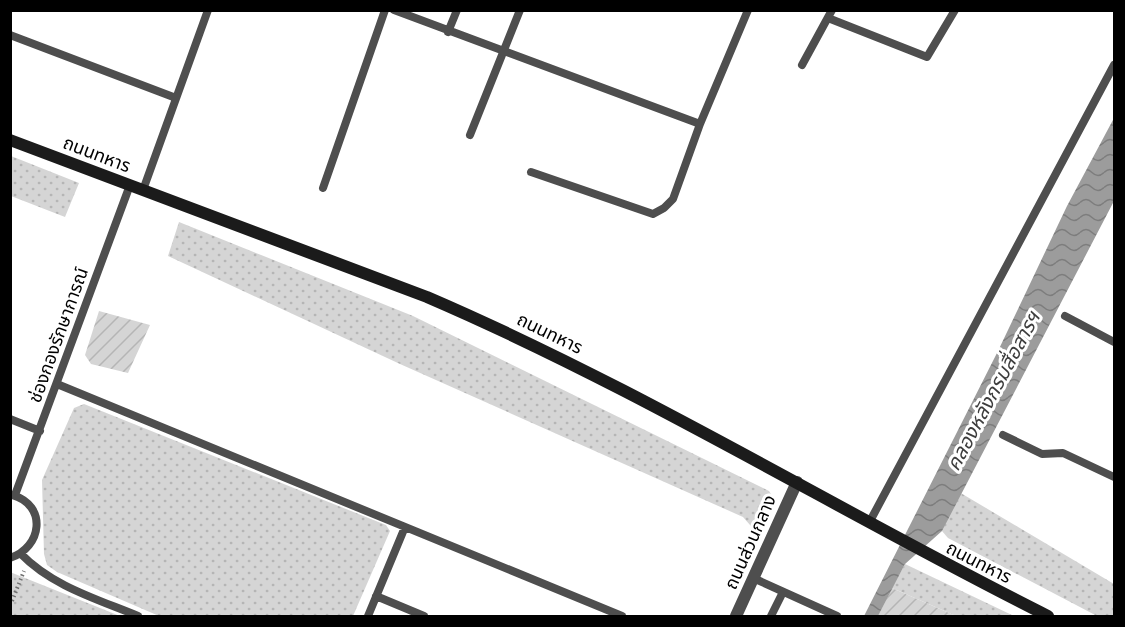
<svg xmlns="http://www.w3.org/2000/svg" width="1125" height="627" font-family="'Public Sans','Noto Sans Thai',sans-serif">
	<style>
		.grass { fill: url(#grass-dots) }
		.garden { fill: url(#garden-furrows) }
		.water { fill: url(#water-waves) }
		.lines { fill: none; stroke-linecap: round; stroke-linejoin: round }
		.path { stroke: #707070; stroke-width: 4; stroke-dasharray: 1.5 3; stroke-linecap: butt }
		.service { stroke: #4e4e4e; stroke-width: 8 }
		.minor { stroke: #4e4e4e; stroke-width: 12 }
		.secondary { stroke: #1b1b1b; stroke-width: 12 }
		.labels { text-anchor: middle; dominant-baseline: central; stroke-width: 6; stroke-linejoin: round; paint-order: stroke }
		.street-label { font-size: 18px; fill: #000; stroke: #fff }
		.water-label { font-size: 20px; font-style: italic; fill: #3d3d3d; stroke: #fff }
	</style>
	<defs>
		<pattern id="grass-dots" width="8" height="8" patternUnits="userSpaceOnUse" patternTransform="scale(1.5)"><rect width="8" height="8" fill="#d5d5d5"/><path d="M2 2h.1M6 6h.1" fill="none" stroke="#b5b5b5" stroke-width="1.8" stroke-linecap="round"/></pattern>
		<pattern id="garden-furrows" width="10" height="10" patternUnits="userSpaceOnUse" patternTransform="scale(1.5)"><rect width="10" height="10" fill="#d5d5d5"/><path d="M-1 1l2-2M0 10L10 0M9 11l2-2" fill="none" stroke="#b5b5b5"/></pattern>
		<pattern id="water-waves" width="16" height="10" patternUnits="userSpaceOnUse" patternTransform="scale(1.5)"><rect width="16" height="10" fill="#9c9c9c"/><path d="M0 5q4-4 8 0t8 0" fill="none" stroke="#7d7d7d"/></pattern>
	</defs>
	<rect width="100%" height="100%" fill="#fff"/>
	<path class="grass" d="M11 156 79 183 65 217 11 196Z
		M179 222 413 316 769 491 775 500 757 533 743 517 400 364 168 256Z
		M84 404 386 525 390 531 353 616H159L57 572 47 565 44 554 42 480 74 408Z
		M959 492 1114 584V616H1097L948 538 942 531Z
		M905 564 1014 616H956L892 588Z
		M10 572 120 616H11Z"/>
	<path class="garden" d="M99 311 150 325 128 373 91 364 85 355Z
		M892 588 956 616H878Z"/>
	<path class="water" d="M1114 118V201L942 531 905 564 878 616H864L998 351 1067 206Z"/>
	<g class="lines">
		<path class="path" d="M12 601 24 571"/>
		<path class="service" d="M394 10 700 124
			M828 18 927 57 955 10
			M448 32 457 10
			M10 35 176 98
			M802 65 832 10
			M470 135 520 10
			M531 172 653 214 664 208 673 199 700 124 748 10
			M323 188 385 10
			M143 190 208 10
			M1065 316 1114 342
			M57 384 622 616
			M10 419 40 431
			M1003 435 1042 454 1063 453 1114 477
			M15 495 130 185
			M869 523 1114 65
			M21 554C52 586 97 599 138 616
			M10 558C42 548 48 505 12 495
			M753 578 837 616
			M376 596 424 616
			M368 616 405 527
			M771 616 783 592"/>
		<path class="minor" d="M736 616 797 482"/>
		<path class="secondary" d="M10 140 427 297C641 389 840 512 1048 616"/>
	</g>
	<g class="labels">
		<g class="street-label">
			<text transform="translate(97 154) rotate(21)">ถนนทหาร</text>
			<text transform="translate(550 333) rotate(26)">ถนนทหาร</text>
			<text transform="translate(58 335) rotate(-70)">ช่องกองรักษาการณ์</text>
			<text transform="translate(750 542) rotate(-66)">ถนนส่วนกลาง</text>
			<text transform="translate(979 562) rotate(27)">ถนนทหาร</text>
		</g>
		<g class="water-label">
			<text transform="translate(993 391) rotate(-62)">คลองหลังกรมสื่อสารฯ</text>
		</g>
	</g>
	<rect width="1125" height="627" fill="none" stroke="#000000" stroke-width="24"/>
</svg>
